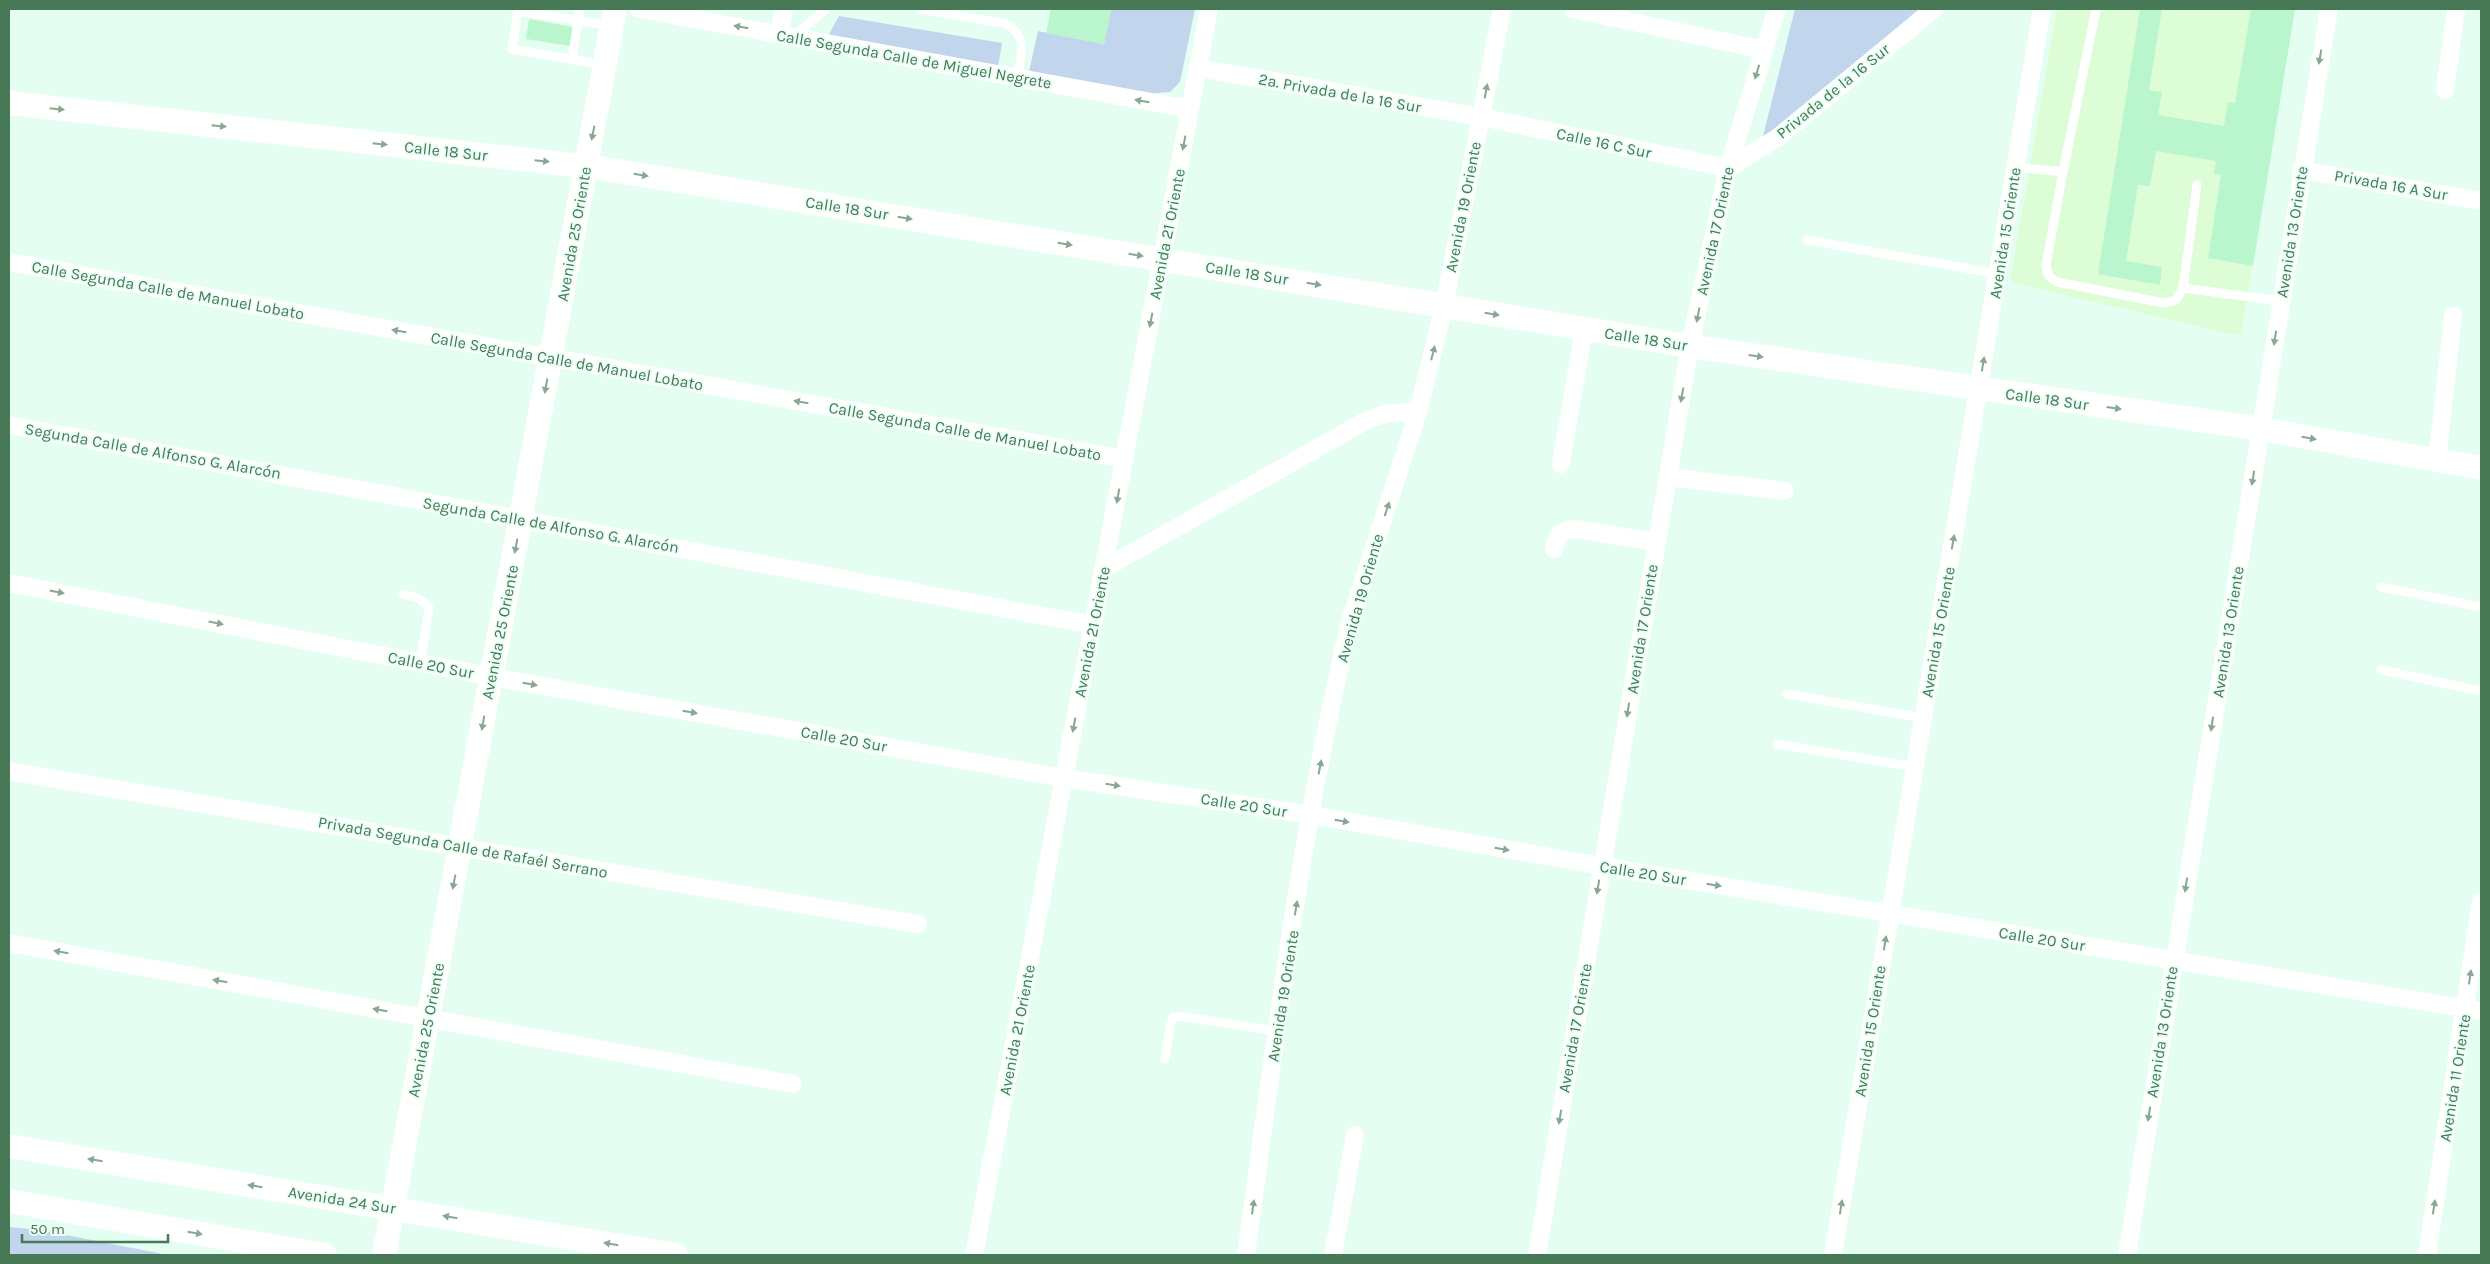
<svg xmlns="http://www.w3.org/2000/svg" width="2490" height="1264" font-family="Karla,sans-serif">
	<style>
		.medical { fill: #ddfdd6 }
		.green { fill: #c1d5ed }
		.building { fill: #b9f6ce }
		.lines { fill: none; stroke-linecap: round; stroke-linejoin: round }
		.lane { stroke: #fff; stroke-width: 9 }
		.street { stroke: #fff; stroke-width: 18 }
		.secondary { stroke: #fff; stroke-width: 24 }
		.oneway { fill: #87a891 }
		.labels { text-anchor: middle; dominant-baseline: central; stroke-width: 4; stroke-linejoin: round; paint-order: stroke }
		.street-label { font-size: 16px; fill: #477956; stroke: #ecfff6 }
	</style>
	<rect width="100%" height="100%" fill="#e4fef2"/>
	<path class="medical" d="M2057 9H2295L2241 336 2010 282Z"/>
	<path class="green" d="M1111 9H1195L1180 82 1170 92 1141 94 1029 72 1038 31 1104 44Z
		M1795 9H1919L1761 144Z
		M839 16 1002 43 998 67 828 36Z
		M9 1227 41 1230 168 1255H9Z"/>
	<path class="building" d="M1051 9H1111L1104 44 1046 33Z
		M2140 9H2162L2149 90 2162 92 2158 115 2224 126 2228 102 2235 103 2251 9H2295L2253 266 2208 258 2221 175 2214 174 2216 161 2156 151 2150 186 2138 185 2126 261 2162 267 2160 285 2098 274Z
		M529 19 573 27 570 46 526 39Z"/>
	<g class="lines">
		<path class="lane" d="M518 9 512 49 604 65
			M920 9 1006 24C1029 36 1021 56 1017 78
			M518 11 611 26
			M794 36 826 9
			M572 59 580 9
			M2015 167 2063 172 2046 265C2047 274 2049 278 2057 282L2164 303 2176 300 2183 288 2197 185
			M2063 172 2096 9
			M1807 240 1998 274
			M2183 288 2281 301
			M2381 587 2481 607
			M403 594C414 597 422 598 429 608L420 663
			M2381 670 2481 691
			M1787 694 1923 718
			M1777 744 1915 767
			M1165 1059 1171 1022 1173 1017 1179 1016 1277 1031"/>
		<path class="street" d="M639 9 1190 109
			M1573 9 1764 50
			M779 34 784 9
			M1198 68 1481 117 1728 168 1777 138 1934 9
			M2445 90 2456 9
			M2301 170 2481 201
			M9 262 1125 459
			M9 425 1093 625
			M2437 460 2453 316
			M1561 464 1584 329
			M1668 477 1785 491
			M1554 549C1557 534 1560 531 1575 529L1656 542
			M1105 568 1369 419 1388 413 1418 412
			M9 583 503 679 1064 778 1311 815 1602 866 2481 1011
			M9 771 918 924
			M9 943 793 1084
			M974 1255 1209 9
			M1246 1255C1275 1044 1300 830 1350 622L1418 412 1444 306 1502 9
			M1333 1255 1355 1135
			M1537 1255 1690 346 1728 168 1777 9
			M1833 1255 2042 9
			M2127 1255 2329 9
			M2427 1255 2481 901"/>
		<path class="secondary" d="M9 103 593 167 1690 346 2261 429 2481 468
			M9 1146 676 1255
			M9 1201 325 1255
			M384 1255 615 9"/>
	</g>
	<defs><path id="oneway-solid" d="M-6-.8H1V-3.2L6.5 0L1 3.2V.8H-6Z" transform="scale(1.25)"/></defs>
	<g class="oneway">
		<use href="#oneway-solid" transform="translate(741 27) rotate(-170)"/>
		<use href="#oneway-solid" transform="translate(2320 57) rotate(100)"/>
		<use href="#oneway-solid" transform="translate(1757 72) rotate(107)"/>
		<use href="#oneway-solid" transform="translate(1486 91) rotate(-79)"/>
		<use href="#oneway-solid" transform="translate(1142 101) rotate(-170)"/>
		<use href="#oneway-solid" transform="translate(57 109) rotate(6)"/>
		<use href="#oneway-solid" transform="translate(219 126) rotate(6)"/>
		<use href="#oneway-solid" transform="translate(593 133) rotate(101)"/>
		<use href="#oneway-solid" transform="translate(1184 143) rotate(101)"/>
		<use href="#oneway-solid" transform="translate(380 144) rotate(6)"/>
		<use href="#oneway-solid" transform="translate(542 161) rotate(6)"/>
		<use href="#oneway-solid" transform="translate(641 175) rotate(9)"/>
		<use href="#oneway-solid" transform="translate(905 218) rotate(9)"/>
		<use href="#oneway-solid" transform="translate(1065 244) rotate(9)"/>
		<use href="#oneway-solid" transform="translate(1136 255) rotate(9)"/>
		<use href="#oneway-solid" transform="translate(1314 284) rotate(9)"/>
		<use href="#oneway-solid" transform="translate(1492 314) rotate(9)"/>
		<use href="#oneway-solid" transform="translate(1698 315) rotate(101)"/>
		<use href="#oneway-solid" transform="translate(1151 320) rotate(101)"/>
		<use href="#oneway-solid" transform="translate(399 331) rotate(-170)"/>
		<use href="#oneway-solid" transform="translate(2275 338) rotate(99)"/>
		<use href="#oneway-solid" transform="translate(1433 353) rotate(-76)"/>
		<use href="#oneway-solid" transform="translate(1756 356) rotate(8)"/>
		<use href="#oneway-solid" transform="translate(1983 364) rotate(-81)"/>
		<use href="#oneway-solid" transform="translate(546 386) rotate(101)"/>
		<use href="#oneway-solid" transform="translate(1682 395) rotate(100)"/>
		<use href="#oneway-solid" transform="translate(801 402) rotate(-170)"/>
		<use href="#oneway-solid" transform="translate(2114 408) rotate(8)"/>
		<use href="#oneway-solid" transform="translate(2309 438) rotate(10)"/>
		<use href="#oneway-solid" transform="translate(2253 478) rotate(99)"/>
		<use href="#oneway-solid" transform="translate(1118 496) rotate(100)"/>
		<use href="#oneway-solid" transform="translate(1387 509) rotate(-72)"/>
		<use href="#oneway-solid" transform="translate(1953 542) rotate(-80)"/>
		<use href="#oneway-solid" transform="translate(516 546) rotate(101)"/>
		<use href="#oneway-solid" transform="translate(57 592) rotate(11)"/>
		<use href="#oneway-solid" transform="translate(216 623) rotate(11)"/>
		<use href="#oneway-solid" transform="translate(530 684) rotate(10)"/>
		<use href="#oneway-solid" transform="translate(1628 710) rotate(99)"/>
		<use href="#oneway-solid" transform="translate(690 712) rotate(10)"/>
		<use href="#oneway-solid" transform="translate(483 723) rotate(100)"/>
		<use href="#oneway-solid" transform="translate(2212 724) rotate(99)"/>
		<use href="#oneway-solid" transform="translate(1074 725) rotate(101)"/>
		<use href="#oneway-solid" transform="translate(1320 767) rotate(-79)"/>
		<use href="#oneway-solid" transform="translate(1113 785) rotate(9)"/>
		<use href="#oneway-solid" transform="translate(1342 821) rotate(10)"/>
		<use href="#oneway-solid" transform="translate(1502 849) rotate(10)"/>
		<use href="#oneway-solid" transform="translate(454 882) rotate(101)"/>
		<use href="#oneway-solid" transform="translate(1714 885) rotate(9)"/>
		<use href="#oneway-solid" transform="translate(2186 885) rotate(99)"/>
		<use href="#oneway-solid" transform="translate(1598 887) rotate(100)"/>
		<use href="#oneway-solid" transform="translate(1296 908) rotate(-81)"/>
		<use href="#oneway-solid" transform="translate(1885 943) rotate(-81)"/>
		<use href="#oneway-solid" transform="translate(61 952) rotate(-170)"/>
		<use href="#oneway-solid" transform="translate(2470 977) rotate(-82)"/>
		<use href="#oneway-solid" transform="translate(220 981) rotate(-170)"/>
		<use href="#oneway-solid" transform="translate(380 1010) rotate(-170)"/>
		<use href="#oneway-solid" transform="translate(2149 1114) rotate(99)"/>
		<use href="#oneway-solid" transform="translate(1560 1117) rotate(100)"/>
		<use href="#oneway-solid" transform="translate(95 1160) rotate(-171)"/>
		<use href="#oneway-solid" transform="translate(255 1186) rotate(-171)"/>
		<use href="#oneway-solid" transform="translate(1253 1207) rotate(-82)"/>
		<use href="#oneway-solid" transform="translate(1841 1207) rotate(-81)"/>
		<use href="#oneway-solid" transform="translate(2434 1207) rotate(-81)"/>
		<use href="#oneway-solid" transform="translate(450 1217) rotate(-170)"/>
		<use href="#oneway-solid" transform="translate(195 1233) rotate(10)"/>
		<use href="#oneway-solid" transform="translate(611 1244) rotate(-170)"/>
	</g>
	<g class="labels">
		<g class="street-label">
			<text transform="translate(914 59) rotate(10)">Calle Segunda Calle de Miguel Negrete</text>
			<text transform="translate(1833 91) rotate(-39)">Privada de la 16 Sur</text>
			<text transform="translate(1340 93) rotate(10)">2a. Privada de la 16 Sur</text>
			<text transform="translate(1604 143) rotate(12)">Calle 16 C Sur</text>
			<text transform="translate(446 151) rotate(6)">Calle 18 Sur</text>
			<text transform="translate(2391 185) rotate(10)">Privada 16 A Sur</text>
			<text transform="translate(1463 207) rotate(-79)">Avenida 19 Oriente</text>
			<text transform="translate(847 208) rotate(9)">Calle 18 Sur</text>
			<text transform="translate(1715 231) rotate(-78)">Avenida 17 Oriente</text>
			<text transform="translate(2292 232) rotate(-81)">Avenida 13 Oriente</text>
			<text transform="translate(2005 233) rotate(-81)">Avenida 15 Oriente</text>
			<text transform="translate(574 234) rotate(-80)">Avenida 25 Oriente</text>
			<text transform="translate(1167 234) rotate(-79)">Avenida 21 Oriente</text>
			<text transform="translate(1247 273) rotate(9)">Calle 18 Sur</text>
			<text transform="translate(168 290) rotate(10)">Calle Segunda Calle de Manuel Lobato</text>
			<text transform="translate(1646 339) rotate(9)">Calle 18 Sur</text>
			<text transform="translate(567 361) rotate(10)">Calle Segunda Calle de Manuel Lobato</text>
			<text transform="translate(2047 399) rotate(8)">Calle 18 Sur</text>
			<text transform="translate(965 431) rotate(10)">Calle Segunda Calle de Manuel Lobato</text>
			<text transform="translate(153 451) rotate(10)">Segunda Calle de Alfonso G. Alarcón</text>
			<text transform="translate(551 525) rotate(10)">Segunda Calle de Alfonso G. Alarcón</text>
			<text transform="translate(1360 598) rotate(-74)">Avenida 19 Oriente</text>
			<text transform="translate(1642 629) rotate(-81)">Avenida 17 Oriente</text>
			<text transform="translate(500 632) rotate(-79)">Avenida 25 Oriente</text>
			<text transform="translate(1092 632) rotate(-79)">Avenida 21 Oriente</text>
			<text transform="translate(1938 632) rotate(-80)">Avenida 15 Oriente</text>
			<text transform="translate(2228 632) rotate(-81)">Avenida 13 Oriente</text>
			<text transform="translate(431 665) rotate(11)">Calle 20 Sur</text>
			<text transform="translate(844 739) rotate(10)">Calle 20 Sur</text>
			<text transform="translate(1244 805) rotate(9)">Calle 20 Sur</text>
			<text transform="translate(463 847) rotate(10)">Privada Segunda Calle de Rafaél Serrano</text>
			<text transform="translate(1643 873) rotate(9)">Calle 20 Sur</text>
			<text transform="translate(2042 939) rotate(9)">Calle 20 Sur</text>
			<text transform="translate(1283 996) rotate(-81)">Avenida 19 Oriente</text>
			<text transform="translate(1575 1028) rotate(-80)">Avenida 17 Oriente</text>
			<text transform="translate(426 1030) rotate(-79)">Avenida 25 Oriente</text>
			<text transform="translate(1017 1030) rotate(-79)">Avenida 21 Oriente</text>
			<text transform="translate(1870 1031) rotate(-81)">Avenida 15 Oriente</text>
			<text transform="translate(2162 1032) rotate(-81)">Avenida 13 Oriente</text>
			<text transform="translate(2455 1078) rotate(-81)">Avenida 11 Oriente</text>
			<text transform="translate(342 1200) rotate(9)">Avenida 24 Sur</text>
		</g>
	</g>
	<rect width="2490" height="1264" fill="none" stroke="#477956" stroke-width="20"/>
	<path d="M22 1234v8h146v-8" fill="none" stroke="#477956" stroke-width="2.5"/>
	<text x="30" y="1234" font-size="15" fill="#477956" stroke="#ecfff6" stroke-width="4" paint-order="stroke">50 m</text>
</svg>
